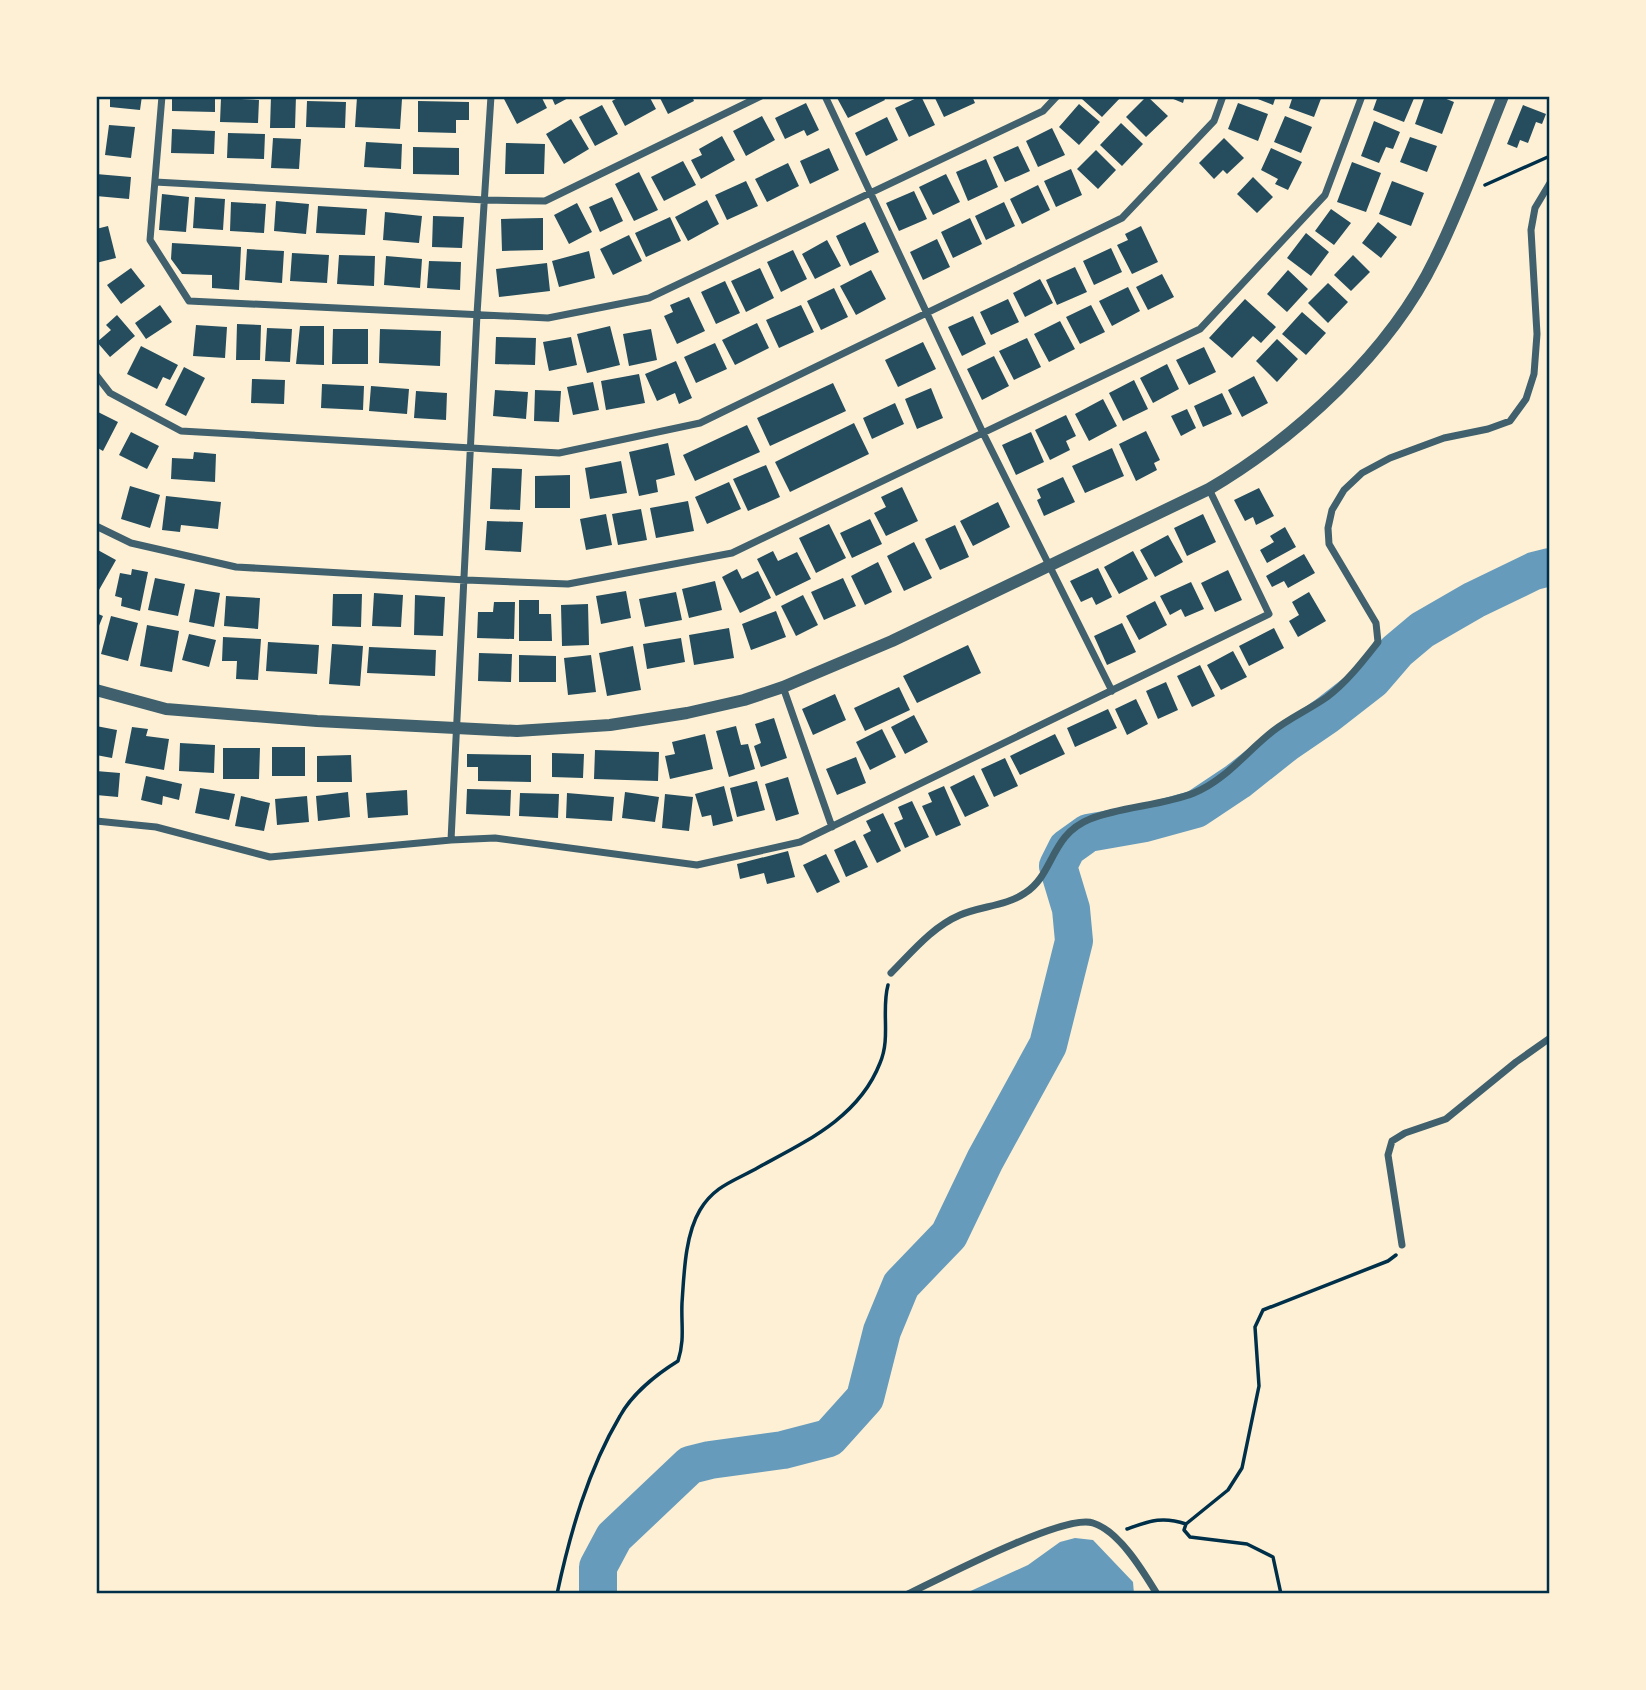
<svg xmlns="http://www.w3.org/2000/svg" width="1646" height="1690" font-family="Rubik,sans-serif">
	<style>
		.water { fill: #669bbc }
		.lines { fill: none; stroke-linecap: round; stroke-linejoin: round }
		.river { stroke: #669bbc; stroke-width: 38 }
		.building { fill: #264d5e }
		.path { stroke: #003049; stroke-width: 3.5 }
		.minor { stroke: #3f606c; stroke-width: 7 }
		.tertiary { stroke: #3f606c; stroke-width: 12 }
		.neatline { fill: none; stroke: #003049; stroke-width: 2.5 }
	</style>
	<rect width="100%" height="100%" fill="#fdf0d5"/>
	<path class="water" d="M1075 1538 1093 1540 1133 1582 1134 1594H964L1028 1565 1060 1542Z"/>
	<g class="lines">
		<path class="river" d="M598 1594V1567L614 1537 690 1465 710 1460 783 1450 829 1438 865 1398 882 1331 901 1285 949 1235 985 1160 1048 1045 1074 941 1071 909 1058 866 1067 848 1088 833 1145 823 1196 809 1238 781 1286 743 1327 715 1372 680 1397 651 1422 630 1474 600 1534 571 1550 567"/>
	</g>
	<path class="building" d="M110 96H142L140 110 110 107Z
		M172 96H215V112L172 111Z
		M271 96H296L295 128H270Z
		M510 96H541L547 108 517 124 504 99Z
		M551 96H572L555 105Z
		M621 96H649L656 109 625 126 612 101Z
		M659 96H692L694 101 668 114Z
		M836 96H883L885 100 848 118Z
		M921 96 935 125 909 137 895 108Z
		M934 96H972L975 103 944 117Z
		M1085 96H1122L1102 117 1082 99Z
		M1147 96 1168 116 1146 137 1126 117Z
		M1166 96H1185L1183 103Z
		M1250 96H1276L1273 105Z
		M1293 96H1322L1314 117 1289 108Z
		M1378 96H1415L1404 122 1373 110Z
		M1425 96H1439L1454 102 1442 134 1415 124Z
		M357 97 402 99 400 129 355 127Z
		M221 98 259 100 258 123 220 122Z
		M307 101 346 102 345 128 306 127Z
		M418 101 469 102V120H456V133L418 132Z
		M806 103 819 130 807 136 804 130 785 139 775 118Z
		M1238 103 1268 114 1258 141 1228 129Z
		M1079 104 1100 122 1079 145 1059 127Z
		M602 105 618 134 595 146 579 117Z
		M1523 105 1546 114 1542 124 1536 122 1528 143 1520 140 1517 148 1507 144Z
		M762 116 775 140 746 156 733 131Z
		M1285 116 1312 127 1301 153 1274 142Z
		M887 117 898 140 866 156 855 133Z
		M571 119 589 149 564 164 546 134Z
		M1374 121 1400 132 1393 149 1386 147 1379 163 1361 156Z
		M1121 123 1143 144 1122 166 1100 145Z
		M109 125 135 127 131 158 105 155Z
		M1052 128 1065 155 1038 167 1026 141Z
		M172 129 215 131 214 154 171 153Z
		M228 133 265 134 264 159 227 158Z
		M722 136 735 160 701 179 691 160 702 155 699 149Z
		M1410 137 1437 146 1427 172 1400 162Z
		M273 138 301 139 299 169 271 168Z
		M1224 138 1244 158 1227 174 1223 170 1214 179 1199 163Z
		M366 142 402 144 401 169 364 167Z
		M506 143 545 144 544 174H505Z
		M1018 146 1030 171 1005 182 993 157Z
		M413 147 459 148V175L413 174Z
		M829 148 839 170 810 184 800 161Z
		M1271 148 1302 162 1288 190 1275 184 1278 179 1261 170Z
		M1096 150 1116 170 1098 189 1077 169Z
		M986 159 998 187 968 201 956 172Z
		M683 161 696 185 664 201 651 177Z
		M1352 162 1381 173 1366 212 1337 202Z
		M788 163 799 186 767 202 755 179Z
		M1071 169 1082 195 1056 207 1044 181Z
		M639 172 658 210 634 221 615 184Z
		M96 174 131 177 129 199 96 196Z
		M946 174 960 202 933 215 919 187Z
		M1253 177 1273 197 1257 213 1237 194Z
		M746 181 758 206 727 220 715 195Z
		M1392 181 1424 193 1411 226 1379 214Z
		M1038 185 1050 210 1022 224 1010 199Z
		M914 191 927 219 899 231 886 203Z
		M162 194 189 197 186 232 159 230Z
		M195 197 225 199 223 230 193 228Z
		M612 197 623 221 600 232 589 207Z
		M707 200 719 224 688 241 675 217Z
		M276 201 309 204 306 234 274 231Z
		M231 202 266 204 264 233 230 231Z
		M1004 202 1015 226 986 240 975 216Z
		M577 203 592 232 569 244 554 215Z
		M318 206 367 209 365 235 316 233Z
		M1331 209 1351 223 1334 245 1315 231Z
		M385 212 422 216 419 243 383 240Z
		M433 216 464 217 462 248 432 247Z
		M670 217 681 241 646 257 635 233Z
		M543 218V250L502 251 501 219Z
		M970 218 982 244 953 258 941 232Z
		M865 222 879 252 850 266 836 236Z
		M1378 222 1397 237 1381 258 1362 243Z
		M108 226 116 258 96 263V229Z
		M1141 226 1158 262 1132 274 1117 245 1128 240 1125 234Z
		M1306 233 1329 252 1311 276 1287 258Z
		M629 235 642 261 613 275 600 249Z
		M937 239 950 267 923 280 910 252Z
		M827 240 841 266 815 279 802 254Z
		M172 243 241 247 239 290 212 288V275L182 274 171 259Z
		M1111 248 1122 272 1094 285 1083 261Z
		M247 249 284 251 282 283 245 280Z
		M793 250 807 279 781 292 767 262Z
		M589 251 595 278 559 287 552 261Z
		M292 253 329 255 327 283 290 281Z
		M339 255 375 256 374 286 337 284Z
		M1353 255 1370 272 1351 291 1334 275Z
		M386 256 422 259 420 288 384 285Z
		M429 261 461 262 460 290 427 288Z
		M547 263 550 291 499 297 496 269Z
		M1075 267 1087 292 1057 305 1046 280Z
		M131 268 145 286 121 304 107 285Z
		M760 268 774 298 746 312 731 281Z
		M871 270 886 299 856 315 840 286Z
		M1288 270 1308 289 1287 312 1267 294Z
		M1162 274 1174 297 1148 310 1136 287Z
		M1040 279 1053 303 1025 317 1013 293Z
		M725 281 740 313 716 324 701 292Z
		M1328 283 1348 302 1328 323 1308 303Z
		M1128 287 1140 311 1112 326 1099 301Z
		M834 288 848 317 821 330 807 301Z
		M689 297 705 331 677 344 664 316 673 312 670 305Z
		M1008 299 1019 322 991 335 980 312Z
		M1245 299 1276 327 1261 343 1253 336 1232 358 1209 338Z
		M160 305 172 322 146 339 135 323Z
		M801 305 814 332 779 348 766 320Z
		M1091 305 1105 332 1080 344 1066 317Z
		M1302 312 1326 333 1306 355 1282 334Z
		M117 315 135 336 110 357 97 342 111 330 106 325Z
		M973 316 986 344 962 356 948 327Z
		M1060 321 1075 349 1049 362 1034 334Z
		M757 323 769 348 735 365 722 340Z
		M237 324 261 325 260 360H236Z
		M196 325 227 327 225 358 193 356Z
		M300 326H324V365L296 364Z
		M610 326 620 365 587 373 577 334Z
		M267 328 292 329 290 362 265 361Z
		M333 329H368V364H332Z
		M380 329 441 331 440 366 379 363Z
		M651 329 657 360 629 366 623 334Z
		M496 337 536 338 535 365 495 364Z
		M571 337 577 365 549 371 543 342Z
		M1027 338 1041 367 1014 380 999 351Z
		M1277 339 1298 359 1277 382 1256 361Z
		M923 342 936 369 898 387 885 360Z
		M715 343 727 369 696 383 684 357Z
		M141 346 178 365 170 380 163 377 157 389 127 374Z
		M1204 347 1216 372 1189 385 1176 360Z
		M994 356 1009 386 982 400 967 369Z
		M676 361 692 398 679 404 675 393 657 401 645 374Z
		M1167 364 1179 389 1153 403 1140 378Z
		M184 367 205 378 186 416 165 405Z
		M639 374 645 403 606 410 601 381Z
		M1254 376 1268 403 1242 417 1228 390Z
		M252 379 285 380 284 404 251 403Z
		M1134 380 1148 409 1123 421 1109 393Z
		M593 382 599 410 573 415 567 387Z
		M833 383 846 411 770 446 757 418Z
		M322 384 364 386 363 410 321 408Z
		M371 386 409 389 407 414 369 411Z
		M931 388 943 418 917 429 905 399Z
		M495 390 528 392 526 419 493 416Z
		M535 390 561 391 559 422 534 421Z
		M416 391 447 393 446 420 414 418Z
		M1222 393 1232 414 1203 427 1194 406Z
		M1103 399 1117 426 1089 441 1075 414Z
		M895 403 904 424 872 439 863 418Z
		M1187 409 1196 428 1181 436 1171 416Z
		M98 412 118 422 103 451 96 447V416Z
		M1066 415 1076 436 1066 441 1070 450 1050 460 1035 430Z
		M854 423 869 454 790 492 775 462Z
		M747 425 760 452 695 481 683 455Z
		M1146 431 1160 460 1154 463 1157 470 1136 481 1119 444Z
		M131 432 159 446 147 469 119 455Z
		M1031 432 1044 462 1016 475 1002 445Z
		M668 443 675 475 656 480 658 492 639 496 629 452Z
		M1112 448 1124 476 1085 493 1072 466Z
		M194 452 216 454 215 482 171 479 172 458 193 459Z
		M621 461 627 493 590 499 585 468Z
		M766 465 780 497 748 511 733 479Z
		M492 468 522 469 520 510 490 509Z
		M570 475V508H535V476Z
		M1063 477 1075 502 1044 516 1037 500 1041 498 1037 489Z
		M729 482 741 509 707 524 695 497Z
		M130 486 160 495 150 528 121 519Z
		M902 487 918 521 886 536 874 513 886 507 881 497Z
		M1259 488 1274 516 1256 525 1253 517 1245 521 1234 500Z
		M166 496 221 502 218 529 181 525 180 532 162 530Z
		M688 501 694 531 656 538 650 508Z
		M998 502 1010 527 973 546 960 521Z
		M641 509 647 540 618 545 612 514Z
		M606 514 612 545 586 550 580 519Z
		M1203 514 1216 542 1187 556 1174 528Z
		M870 519 882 544 852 558 840 533Z
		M487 521 523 522 521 552 485 550Z
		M829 524 846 558 816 573 799 538Z
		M955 525 969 557 940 570 925 539Z
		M1285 527 1296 547 1267 563 1260 550 1274 542 1270 536Z
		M1168 535 1183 562 1155 577 1140 550Z
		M914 542 932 578 904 591 887 556Z
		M96 549 116 560 99 590 96 588Z
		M773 551 778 561 797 552 811 579 776 596 757 559Z
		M1133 551 1148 579 1119 594 1104 567Z
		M1304 554 1315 573 1288 588 1284 581 1272 587 1266 576Z
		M878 562 892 592 865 605 851 576Z
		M1098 568 1112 597 1096 605 1092 597 1081 602 1070 581Z
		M132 569 148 572 140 611 121 606 122 598 115 596 120 573 131 575Z
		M737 569 742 579 758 571 771 598 740 613 722 577Z
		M1228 570 1242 600 1215 612 1201 583Z
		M155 578 185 584 178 616 148 610Z
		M843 578 856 606 824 620 811 592Z
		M715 581 722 610 689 618 682 589Z
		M1191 582 1204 609 1185 617 1181 609 1170 615 1160 596Z
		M195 589 220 593 214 627 189 622Z
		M626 591 631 618 601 624 596 596Z
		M676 592 682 620 645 627 639 599Z
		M1309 592 1326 621 1298 637 1289 621 1299 615 1292 602Z
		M374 593 403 595 401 627 372 626Z
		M333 594H362L361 627 332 626Z
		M415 595 445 597 443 636 414 635Z
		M803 595 818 625 796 636 781 606Z
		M226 596 260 598 258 629 224 626Z
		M519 600H539V614H551L552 641H519Z
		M1155 601 1167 625 1139 640 1126 616Z
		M494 602H515L514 639 477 638 478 612H493Z
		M588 604 589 645 562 646 561 605Z
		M776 611 786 637 751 650 742 624Z
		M96 613 103 616 96 633Z
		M111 616 138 623 128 661 101 654Z
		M1122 623 1136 652 1107 665 1094 636Z
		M147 625 179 631 172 672 140 666Z
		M729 628 734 658 694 665 689 635Z
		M1274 628 1284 648 1249 666 1239 646Z
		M189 634 216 640 209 667 182 660Z
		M223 637 261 639 258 680 236 679 237 661H222Z
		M681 638 685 662 647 669 643 644Z
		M268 642 319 645 317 674 266 671Z
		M332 644 363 646 360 686 329 684Z
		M968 645 981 673 917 703 903 676Z
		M633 646 641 690 607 696 599 653Z
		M369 647 436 650 435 676 367 673Z
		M1233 651 1247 677 1221 690 1207 665Z
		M479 653 512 654 511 682 478 681Z
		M519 655 556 656V682H519Z
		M591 655 596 692 568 695 564 658Z
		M1200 665 1215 696 1192 707 1177 676Z
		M1166 682 1178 710 1158 719 1146 691Z
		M899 687 910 710 865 731 854 708Z
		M835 694 846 720 813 735 802 709Z
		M1136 699 1148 724 1127 735 1115 709Z
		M1108 709 1117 728 1075 747 1067 728Z
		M914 715 928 742 905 754 891 727Z
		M774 718 787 758 761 767 754 746 761 743 755 724Z
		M96 726 117 730 112 758 96 755Z
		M736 726 741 745 748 744 755 769 729 777 716 731Z
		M132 727 148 729 146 736 169 739 164 770 125 763Z
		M882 729 896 757 870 770 856 742Z
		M705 734 713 769 670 779 665 756 675 754 672 742Z
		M1055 734 1065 754 1020 775 1010 756Z
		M180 743 215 745 214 773 179 771Z
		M272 747H305V776H272Z
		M223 748H260L259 779H223Z
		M595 750 659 752 658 781 594 779Z
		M552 753 584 754 583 778 552 777Z
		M467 754 531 755V782L478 781V767H467Z
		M351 755 352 782H317V756Z
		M856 757 866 783 837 795 826 769Z
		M1005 758 1018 786 994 797 981 769Z
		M96 771 120 773 118 797 96 795Z
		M974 775 989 806 965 817 950 787Z
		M146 776 182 784 179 800 163 796 162 805 141 800Z
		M788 777 799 814 776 821 765 784Z
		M757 781 765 810 737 817 730 788Z
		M724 786 733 821 713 826 711 815 702 817 695 794Z
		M944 786 961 825 936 836 922 806 932 802 928 793Z
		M200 788 235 794 229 820 195 813Z
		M467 789 511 790 510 816 466 814Z
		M407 790 408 815 368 818 366 793Z
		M348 792 350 817 318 821 316 796Z
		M625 792 659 797 655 822 622 818Z
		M520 793 559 794 558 818 519 816Z
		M567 793 614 797 612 821 566 818Z
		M665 794 693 797 689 831 662 828Z
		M241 796 270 803 264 831 235 826Z
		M307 796 309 822 277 825 275 799Z
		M912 801 929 837 905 848 894 823 903 819 898 807Z
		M883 813 901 851 877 863 863 835 871 831 866 821Z
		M855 840 868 867 846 877 834 850Z
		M788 851 795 877 767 884 764 873 740 879 737 864Z
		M826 854 840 882 817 893 803 865Z"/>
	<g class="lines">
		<path class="path" d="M1485 185 1550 156
			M1186 1524 1184 1530 1190 1537 1247 1544 1273 1557 1281 1594
			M1127 1529C1150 1521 1162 1516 1186 1524L1228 1490 1242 1468 1259 1386 1255 1327 1263 1310 1388 1261 1396 1255
			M557 1594C570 1533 588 1470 620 1416 632 1394 657 1374 678 1361 685 1339 681 1325 682 1303 684 1274 685 1235 700 1210 715 1185 735 1181 759 1167 807 1141 859 1117 880 1063 891 1038 881 1010 888 985"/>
		<path class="minor" d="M162 96 150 240 189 301 548 318 649 298 1043 111 1057 96
			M825 96 983 433 1112 691
			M155 182 485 200 545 201 761 96
			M96 375 110 393 181 431 559 453 700 423 1122 218 1214 121 1223 96
			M96 526 131 543 236 567 466 580 568 584 732 553 1200 329 1325 195 1362 96
			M783 687 832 827
			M96 821 156 827 270 857 451 840 495 838 697 865 800 842 1269 614 1209 489
			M451 840 477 314 491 96
			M891 973C912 952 932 927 960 915 981 906 1006 906 1025 893 1054 875 1050 835 1090 819 1123 806 1161 806 1194 793 1226 780 1247 751 1273 731 1290 718 1310 709 1327 697 1347 682 1363 661 1378 642L1376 623 1329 544 1328 528 1332 510 1344 490 1362 473 1390 458 1444 438 1488 429 1510 421 1526 399 1534 374 1537 334 1531 230 1535 208 1550 183
			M1402 1245 1388 1155 1392 1141 1405 1133 1446 1119 1516 1062 1550 1038
			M908 1594C939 1579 1065 1513 1093 1523 1119 1531 1143 1571 1157 1594"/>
		<path class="tertiary" d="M96 690 166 709 317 721 517 731 610 725 687 713 744 700 783 687 892 641 1209 489C1297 437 1390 352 1435 259 1461 207 1481 150 1503 96"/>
	</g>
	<rect width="1646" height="1690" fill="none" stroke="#fdf0d5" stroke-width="196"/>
	<rect x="98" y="98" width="1450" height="1494" class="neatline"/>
</svg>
